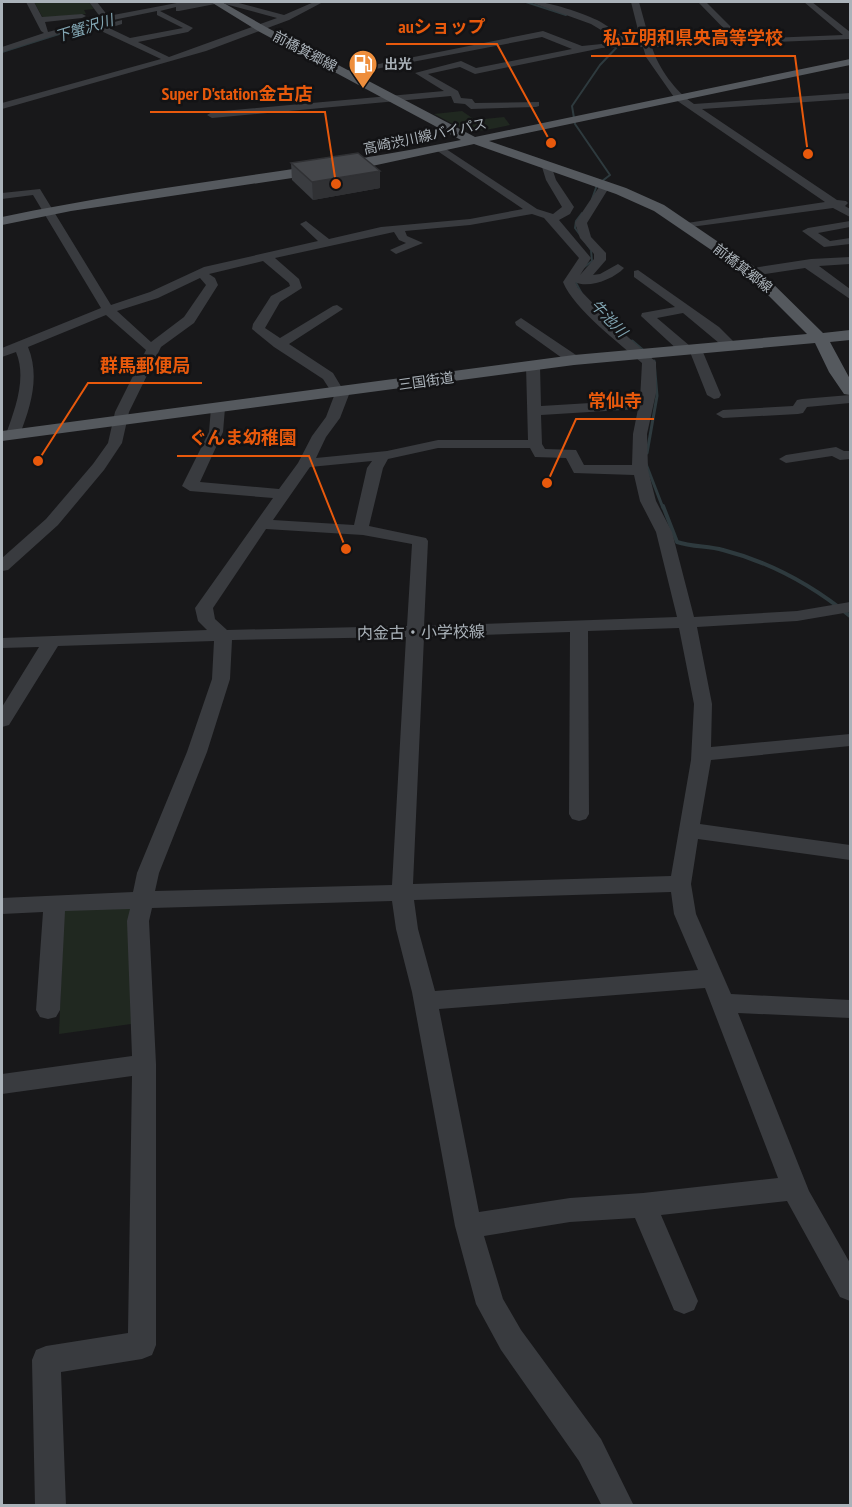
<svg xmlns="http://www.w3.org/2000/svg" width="852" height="1507" font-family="'PT Sans Narrow','Noto Sans JP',sans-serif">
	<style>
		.green { fill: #202820 }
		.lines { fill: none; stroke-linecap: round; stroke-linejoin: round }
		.stream-far2 { stroke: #2e3a3e; stroke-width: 2 }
		.stream-far1 { stroke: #2e3a3e; stroke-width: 3 }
		.stream { stroke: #2e3a3e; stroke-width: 4 }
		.minor { fill: #393b3f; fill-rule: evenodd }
		.major { fill: #55595e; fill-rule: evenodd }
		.wall { fill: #3a3c40 }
		.shaded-wall { fill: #303134 }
		.building { fill: #44464a; stroke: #303134; stroke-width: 1.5 }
		.labels { text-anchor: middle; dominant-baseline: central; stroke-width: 5; stroke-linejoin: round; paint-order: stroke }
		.far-street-label { font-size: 14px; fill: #aab2b9; stroke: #131315 }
		.far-poi-label { font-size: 14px; font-weight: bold; fill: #aab2b9; stroke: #131315; text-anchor: start }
		.far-water-label { font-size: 15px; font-style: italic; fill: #82a6b3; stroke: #131315 }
		.street-label { font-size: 16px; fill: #aab2b9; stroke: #131315 }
		.leader { fill: none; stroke: #e8590c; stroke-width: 2 }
		.callout-dot { fill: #e8590c; stroke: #131315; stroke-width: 2 }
		.callout-label { font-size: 18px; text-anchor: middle; font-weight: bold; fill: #e8590c; stroke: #131315; stroke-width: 5; stroke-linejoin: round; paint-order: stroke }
	</style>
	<rect width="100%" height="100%" fill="#18181a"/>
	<path class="green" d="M34 2H89L94 9 84 10 86 14 43 18Z
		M462 111 475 120 504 117 510 125C470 134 470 133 434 114Z
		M64 908H130L131 1024 59 1034Z"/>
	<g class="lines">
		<path class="stream-far2" d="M526 2 566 15
			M190 4 202 2
			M67 31 93 24
			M2 52 59 34
			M592 199 597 185 610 175 575 124 572 106 600 65 619 45
			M582 213 576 221 575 228 591 250 592 261 583 268
			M576 278 575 281 582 294"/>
		<path class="stream-far1" d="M632 341 646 353
			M647 453 657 396 654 361
			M646 464 663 508"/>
		<path class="stream" d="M663 506 677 542C692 547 708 546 723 550 770 562 812 585 850 616"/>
		<path class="minor" d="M26 2H34L42 17 82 14 86 16 82 18 45 22 48 32 101 18 89 2H97L108 16 182 2H195L194 3 216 2 215 4 179 11H176V7L160 11 193 28 188 32 138 42 169 57 277 18 225 4 224 2H235L284 15 314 2H323L289 20 206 51 2 109V103L161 59 99 30V26L122 20V24L109 28 130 38 183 28 157 15V11L84 26 2 52V47L44 33 41 31Z
			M530 2C546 0 581 13 597 20 613 28 624 42 641 42L631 2H639L650 42 734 39 698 2H706L743 39 843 35 804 2H812L850 32V39L652 47C658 68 676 92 694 104L850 93V99L702 109 837 200 846 201 848 203 845 206 850 209V217L833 208 683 228V224L687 223 825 202 676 100 646 57 643 47 602 48 475 74 460 67 428 74 458 91 461 98 472 99 475 103 539 102V106L536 107 471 109 465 104 454 103 451 96 212 118 207 115 212 112 444 91 415 73 461 61 476 68 572 49 542 37 344 75 339 72 543 31 582 46 621 42 591 24Z
			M440 145 537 209 553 214 562 207 546 180 542 167 551 165 556 180 574 207 570 214 559 220 591 258 580 275 594 259V254L580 238 575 223 601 184H609L610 186 587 223 591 237 606 253V260L593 275 600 274 618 264 624 268C614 279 588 289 575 282L578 288 610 321 656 362V393L647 434 648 470 656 501 672 532 694 617 797 611 850 602V612L797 621 697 627 712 704 711 747 850 734V746L711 760 700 824 850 845V860L698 839 691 884 696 914 731 994 850 1000V1018L738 1013 809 1191 850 1263V1301L840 1297 787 1201 661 1215 698 1301 694 1310 684 1314 674 1310 635 1218 570 1222 484 1236 503 1299 521 1330 601 1439 634 1506H602L579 1461 501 1350 476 1304 455 1226 412 992 396 929 392 901 152 908 149 921 156 1064V1345L152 1355 142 1359 61 1372 66 1506H35L32 1360 36 1350 46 1346 128 1333 132 1076 2 1094V1074L132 1056 127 921 130 909 65 911 60 1010 56 1017 48 1019 40 1017 36 1010 43 912 2 914V898L133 892 137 873 187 752 212 679 214 641 58 646 9 725 2 727V707L39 647 2 648V638L207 630 198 621 195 608 273 498 190 491 182 486 209 432 211 408 218 404 225 408 223 432 200 482 279 489 298 463 312 436 326 417 334 396 323 379 274 347 252 329 253 324 271 296 290 286 289 283 263 261 209 274 215 278 218 285 194 323 161 347 129 412 122 443 104 470 58 525 8 570 2 571V558L46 519 93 464 108 443 115 412 146 350 106 315 28 347C40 376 31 406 20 434L18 437H8L6 434C15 409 27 378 16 352L2 357V348L101 308 33 195 2 199V193L40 189 111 305 150 292 204 267 318 241 300 224 306 221 329 239 381 227 470 219 523 209 436 150 435 148ZM532 214 544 218 579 258 563 282C574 309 619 343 642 363L640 400 541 406 540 366 533 362 526 366 528 440H438L387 451 316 458 326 437 340 418 350 392 342 388 333 373 289 344 343 309 337 305 333 306 280 338 265 328 280 302 302 288 299 279 275 258 394 232 399 240 406 243 390 250 396 254 423 243 407 236 405 231 470 225ZM200 278 206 285 184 317 151 342 117 311 158 298ZM638 409 633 434 632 465H584L576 450 545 449 542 444 541 415ZM438 448H530L535 457 566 458 574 473 634 475 640 501 656 532 677 617 424 626 428 541 426 538 369 526 383 468 388 459ZM372 461 367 468 354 525 273 520 310 467ZM266 529 363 535 412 544 407 626 227 630 215 619 213 608ZM679 628 694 704 691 760 671 876 413 884 424 637 570 632 569 814 572 819 579 821 586 819 589 814 588 631ZM406 637 392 885 155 891 159 873 207 752 230 679 232 640ZM671 892 674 914 698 970 435 991 418 929 414 900ZM705 988 778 1178 643 1193 570 1198 479 1212 439 1009Z
			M850 221V227L818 233 830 241 850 238V244L824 247 802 231 808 228Z
			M850 257V264L819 266 850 289V299L805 268 753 276 747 272 753 268 811 259Z
			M638 270 719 327 737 345 735 348H725L683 313 657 318 690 346 700 345 721 395 719 398 714 399 707 395 690 352H680L641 316 642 313 675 307 634 277V271Z
			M521 318 579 357 581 360 579 363H569L516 325 515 322Z
			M850 395V403L807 407 803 413 798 414 723 418 716 414 723 410 793 406 797 400 802 399Z
			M836 447 844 451H850V459L840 460 832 456 786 463 779 459 786 455Z"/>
		<path class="major" d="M211 2H222L266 27 475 137 850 59V65L489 141 626 188 664 205 758 269 823 333 850 330V340L830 342 850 379V395L844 394 829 372 815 343 574 365 2 441V431L574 355 807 334 748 275 654 211 616 194 474 144 372 166 71 211 2 225V217C154 185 309 171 461 140L258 31Z"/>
	</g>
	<path class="wall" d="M291 163 380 171V188L313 200 292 180Z"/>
	<path class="shaded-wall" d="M380 171V188L313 200 312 182Z"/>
	<path class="building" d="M358 153 380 171 312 182 291 163Z"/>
	<defs>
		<g id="fuel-pin" transform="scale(1.5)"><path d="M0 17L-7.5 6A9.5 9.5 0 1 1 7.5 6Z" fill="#ee8e3c" stroke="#131315"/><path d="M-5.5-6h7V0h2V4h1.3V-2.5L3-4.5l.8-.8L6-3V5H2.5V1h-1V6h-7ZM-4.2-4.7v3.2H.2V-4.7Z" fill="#fff"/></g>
	</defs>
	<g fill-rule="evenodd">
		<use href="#fuel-pin" x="363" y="64"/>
	</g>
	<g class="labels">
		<g class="far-street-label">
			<text transform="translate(305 51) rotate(28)">前橋箕郷線</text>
			<text transform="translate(425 136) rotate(-12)">高崎渋川線バイパス</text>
			<text transform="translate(743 268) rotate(38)">前橋箕郷線</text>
			<text transform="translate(426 381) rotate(-8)">三国街道</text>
		</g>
		<g class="far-poi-label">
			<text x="384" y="64">出光</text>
		</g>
		<g class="far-water-label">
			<text transform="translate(84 28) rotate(-17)">下蟹沢川</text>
			<text transform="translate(609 318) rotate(46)">牛池川</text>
		</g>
		<g class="street-label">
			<text transform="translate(421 632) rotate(-1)">内金古・小学校線</text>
		</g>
	</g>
	<path class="leader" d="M551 143L497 44H386M808 154L795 56H591M336 184L325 112H150M38 461L88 383H202M547 483L576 419H654M346 549L309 456H177"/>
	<g class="callout-dot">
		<circle cx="551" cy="143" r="6"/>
		<circle cx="808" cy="154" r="6"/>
		<circle cx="336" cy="184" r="6"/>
		<circle cx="38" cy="461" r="6"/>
		<circle cx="547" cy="483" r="6"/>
		<circle cx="346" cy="549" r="6"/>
	</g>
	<g class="callout-label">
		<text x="442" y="33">auショップ</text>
		<text x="693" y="44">私立明和県央高等学校</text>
		<text x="237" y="100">Super D'station金古店</text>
		<text x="145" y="372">群馬郵便局</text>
		<text x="615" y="407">常仙寺</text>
		<text x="243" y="444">ぐんま幼稚園</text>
	</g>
	<rect width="852" height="1507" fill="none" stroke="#aab2b9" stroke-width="6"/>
</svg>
